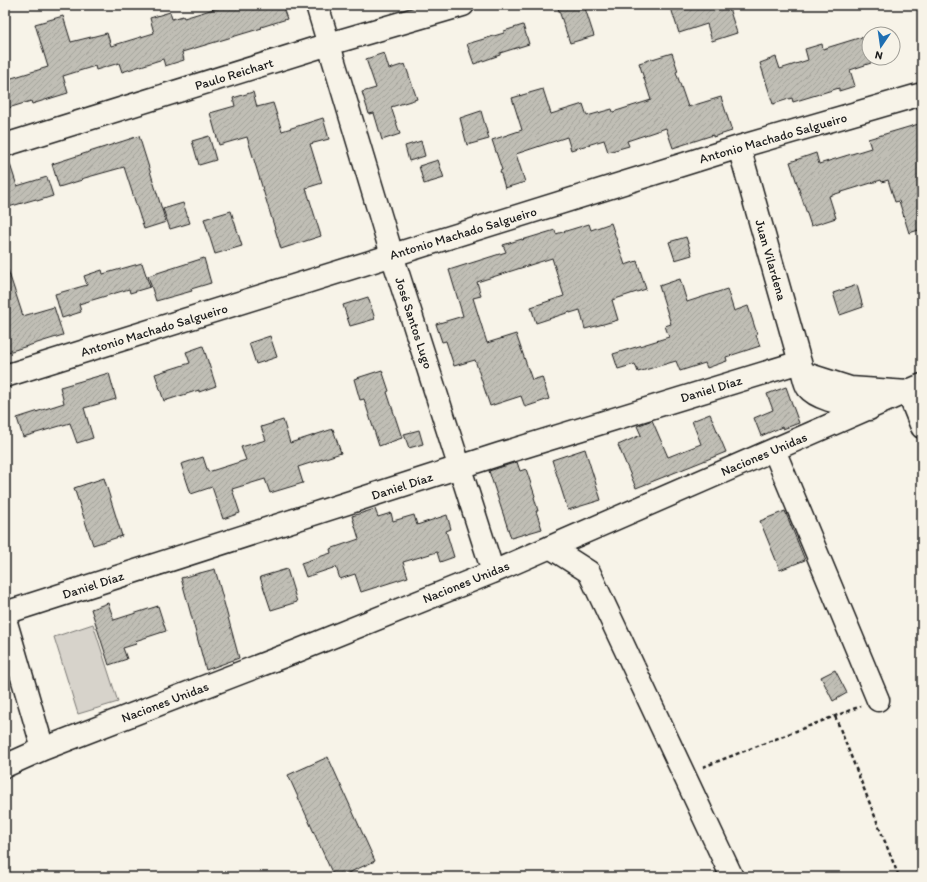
<svg xmlns="http://www.w3.org/2000/svg" width="927" height="882" font-family="Itim,sans-serif">
	<style>
		.pitch { fill: #d7d3cb; stroke: #7a7874 }
		.building { fill: url(#building-hatch); stroke: #1c1c1c }
		.lines { fill: none; stroke-linecap: round; stroke-linejoin: round }
		.minor-casing { stroke: #1c1c1c; stroke-width: 25 }
		.path { stroke: #1c1c1c; stroke-width: 2.5; stroke-dasharray: 4 3; stroke-linecap: butt }
		.minor { stroke: #f7f3e8; stroke-width: 22 }
		.labels { text-anchor: middle; dominant-baseline: central; stroke-width: 3.5; stroke-linejoin: round; paint-order: stroke }
		.street-label { font-size: 13px; fill: #1c1c1c; stroke: #f7f3e8 }
	</style>
	<defs>
		<pattern id="building-hatch" width="6" height="6" patternUnits="userSpaceOnUse"><rect width="6" height="6" fill="#c0beb5"/><path d="M-1 1l2-2M0 6l6-6M5 7l2-2" fill="none" stroke="#a4a39b"/></pattern>
	</defs>
	<rect width="100%" height="100%" fill="#f7f3e8"/>
	<filter id="ink" filterUnits="userSpaceOnUse"><feTurbulence type="fractalNoise" baseFrequency=".025" numOctaves="2"/><feDisplacementMap in="SourceGraphic" scale="8" xChannelSelector="R" yChannelSelector="G"/><feConvolveMatrix kernelMatrix="1 2 1 2 8 2 1 2 1" color-interpolation-filters="sRGB"/></filter>
	<g filter="url(#ink)">
		<path class="pitch" d="M93 624 118 702 78 714 54 637Z"/>
		<path class="building" d="M227 5H282L287 19 261 27 262 28 182 52 184 60 165 66 163 59 122 72 119 63 96 70 95 66 63 76 68 93 32 104 31 101 5 109V80L48 67 35 24 63 16 71 42 107 33 111 46 154 33 150 18 170 12 172 19 183 16 184 18Z
			M557 5H584L594 36 570 43Z
			M670 5H728L737 33 712 41 707 24 679 33Z
			M523 25 529 44 500 53V55L474 64 467 44 504 33V31Z
			M862 37 871 63 850 70 855 86 839 91V88L793 102 792 98 773 104 760 63 776 57 780 69 808 60 805 49 822 44 823 49Z
			M384 53 389 69 405 64 417 99 391 107 400 134 382 140 374 113 369 114 362 92 376 88 366 59Z
			M672 53 678 71 676 72 688 107 721 97 732 131 713 137V135L673 148 666 128 627 141 629 146 608 152 604 140 571 150 567 137 516 154 525 182 505 188 500 171 502 170 492 140 522 130 512 98 543 89 551 114 583 104 587 116 612 109 613 112 651 100 639 63Z
			M253 92 257 107 273 103 282 131 323 118 329 139 310 144 322 183 306 188 321 236 281 249 247 137 219 145 210 113 235 106 233 98Z
			M481 111 489 139 467 145 460 118Z
			M922 123V229L909 233 899 201 895 202 888 180 882 182 881 180 829 196 836 218 811 226 790 162 816 153 819 164 871 148 868 139Z
			M139 136 166 222 144 229 124 167 81 179 82 180 59 187 52 164Z
			M209 136 216 160 199 165 192 141Z
			M421 141 425 156 409 161 405 146Z
			M5 158H8L17 186 47 177 53 196 37 201 36 199 5 208Z
			M438 160 444 178 424 184 419 166Z
			M183 203 190 223 170 229 163 209Z
			M231 211 242 246 215 254 204 219Z
			M611 223 625 265 637 261 646 289 612 300 618 320 585 329 580 310 570 313V312L536 323 531 307 564 296 552 258 477 282 481 296 473 298 487 343 516 334 532 380 542 377 549 399 525 407 521 396 490 406 475 360 454 366 446 341 442 342 436 324 463 316 449 270 506 252 503 245 522 239V240L555 230 556 234 589 224 591 230Z
			M686 237 692 255 675 260 669 242Z
			M204 258 211 283 191 289 192 291 156 301 148 276Z
			M142 263 150 287 130 293 129 289 79 304 81 312 62 318 55 294 87 285 84 276 102 270 103 274Z
			M8 270 23 316 54 307 63 335 5 353V271Z
			M680 279 687 302 727 289 734 311 748 306 757 334 756 335 760 346 726 357 727 361 707 368 705 363 680 371 676 361 638 372 635 364 618 369 613 354 669 337 665 326 671 324 659 286Z
			M857 285 863 307 840 315 833 293Z
			M368 297 375 319 350 326 343 305Z
			M270 336 277 357 256 364 249 343Z
			M203 346 216 386 199 392V390L164 401 155 374 190 363 186 352Z
			M382 370 389 391 387 392 402 438 379 446 364 399 360 400 354 379Z
			M109 373 116 399 84 408 93 438 77 443 70 423 23 437 17 418 64 403 60 387Z
			M786 387 799 423 783 429 782 427 761 436 754 418 773 410 767 394Z
			M710 414 726 452 636 488 618 445 641 435 637 426 652 420 668 457 701 444 692 421Z
			M283 420 290 443 333 429 341 453 298 467 303 483 270 493 265 479 232 489 240 513 223 519 212 487 191 494 181 464 203 457 208 472 246 460 241 447 266 440 261 427Z
			M419 430 423 444 409 448 404 434Z
			M585 449 601 500 568 510 552 460Z
			M517 462 520 471 526 469 535 496 534 497 538 511H536L542 529 511 538 489 471Z
			M104 478 122 536 93 545 74 488Z
			M375 509 378 517 391 513 393 521 414 515 417 525 447 515 451 529 446 531 454 557 440 562 437 552 403 562 408 577 361 592 355 574 340 579 336 567 306 577 301 563 331 553 330 549 359 539 352 516Z
			M785 511 805 560 780 570 760 521Z
			M215 569 239 658 206 670 181 578Z
			M287 569 297 602 271 610 260 577Z
			M108 603 114 620 158 606 166 631 135 641 136 644 123 648 127 659 109 665 91 609Z
			M835 670 847 693 833 701 821 677Z
			M328 757 375 861 339 877H334L288 775Z"/>
		<g class="lines">
			<g class="minor-casing">
				<path id="minor" d="M317 5 392 255 493 572
					M5 145 329 44 463 5
					M739 147 803 373 850 388 908 392 922 427
					M803 373C804 377 805 384 808 388 818 401 852 405 869 409
					M5 376 739 147 922 94
					M774 450 878 700
					M550 547 589 572 732 877
					M5 613 500 454 800 362
					M5 619 43 749
					M5 766 43 749 297 651 493 572 922 385"/>
			</g>
			<path class="path" d="M835 716 899 877
				M703 767 861 706"/>
			<use href="#minor" class="minor"/>
		</g>
	</g>
	<g class="labels">
		<g class="street-label">
			<text transform="translate(234 74) rotate(-17)">Paulo Reichart</text>
			<text transform="translate(773 138) rotate(-16)">Antonio Machado Salgueiro</text>
			<text transform="translate(463 233) rotate(-17)">Antonio Machado Salgueiro</text>
			<text transform="translate(771 260) rotate(74)">Juan Vilardena</text>
			<text transform="translate(414 323) rotate(72)">José Santos Lugo</text>
			<text transform="translate(154 330) rotate(-17)">Antonio Machado Salgueiro</text>
			<text transform="translate(711 389) rotate(-17)">Daniel Díaz</text>
			<text transform="translate(764 454) rotate(-23)">Naciones Unidas</text>
			<text transform="translate(402 486) rotate(-18)">Daniel Díaz</text>
			<text transform="translate(466 582) rotate(-22)">Naciones Unidas</text>
			<text transform="translate(93 585) rotate(-18)">Daniel Díaz</text>
			<text transform="translate(165 702) rotate(-21)">Naciones Unidas</text>
		</g>
	</g>
	<rect width="927" height="882" fill="none" stroke="#f7f3e8" stroke-width="20"/>
	<rect x="10" y="10" width="907" height="862" fill="none" stroke="#1c1c1c" stroke-width="1.5" filter="url(#ink)"/>
	<g transform="translate(881 46) rotate(193)"><circle r="19" fill="#f7f3e8" stroke="#9f9d96"/>
	<path d="M0-3L7 15L0 10L-7 15Z" fill="#1f6fb2"/>
	<text y="-6" font-size="11" font-weight="bold" text-anchor="middle" fill="#1c1c1c">N</text>
	</g>
</svg>
